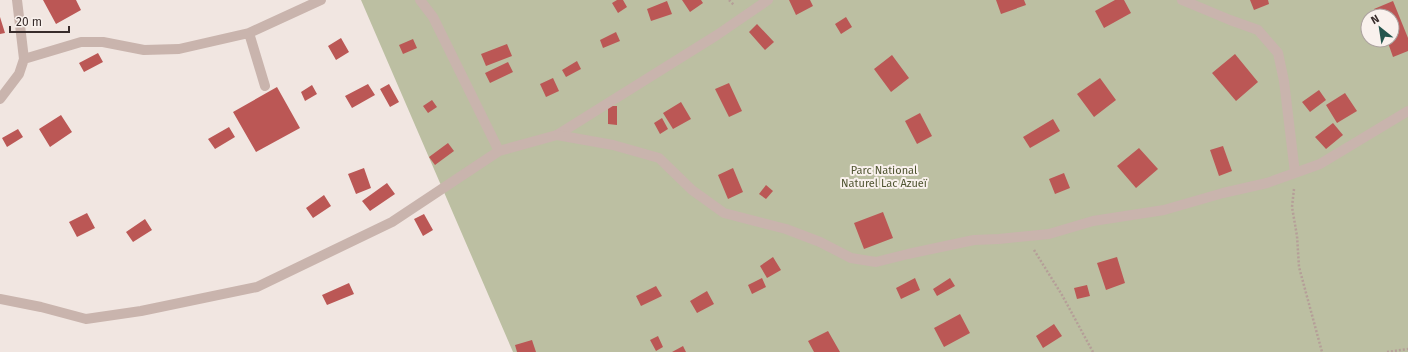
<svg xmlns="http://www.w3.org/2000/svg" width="1408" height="352" font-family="'Fira Sans',sans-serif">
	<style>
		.green { fill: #bcbfa2; fill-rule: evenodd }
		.building { fill: #bb5755 }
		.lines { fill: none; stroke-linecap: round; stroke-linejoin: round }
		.path { stroke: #b59e98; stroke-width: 2.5; stroke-dasharray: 2 2; stroke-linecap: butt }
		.lane { stroke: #c9b4ad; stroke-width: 10 }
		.street { stroke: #c9b4ad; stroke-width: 10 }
		.labels { text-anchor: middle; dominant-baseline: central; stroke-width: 4; stroke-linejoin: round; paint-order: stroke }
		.park-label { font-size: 11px; fill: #4f5431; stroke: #f9f1ed }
	</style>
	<rect width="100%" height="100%" fill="#f1e6e1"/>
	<path class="green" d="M361 0H1408V352H513ZM1368 16H1392V40H1368Z"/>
	<path class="building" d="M43 0H76L81 10 56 24Z
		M617 0H623L627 7 618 13 612 3Z
		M682 0H701L703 3 690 12Z
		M789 0H810L813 6 796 15Z
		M996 0H1024L1026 5 1001 14Z
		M1115 0H1124L1131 13 1104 28 1095 11Z
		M1250 0H1268L1269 4 1254 10Z
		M667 1 672 14 651 21 647 9Z
		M1393 1 1408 38V51L1393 57 1387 40H1392V16H1377L1374 9Z
		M0 17 5 33 0 34Z
		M846 17 852 27 841 34 835 24Z
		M757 24 774 42 765 50 749 32Z
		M616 32 620 41 603 48 600 40Z
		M341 38 349 52 336 60 328 46Z
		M413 39 417 48 403 54 399 45Z
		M507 44 512 56 486 66 481 54Z
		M98 53 103 62 84 72 79 63Z
		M1235 54 1258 82 1236 101 1212 73Z
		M892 55 909 78 891 92 874 69Z
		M577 61 581 69 566 77 562 70Z
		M508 62 513 72 490 83 485 73Z
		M553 78 559 91 546 97 540 84Z
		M1100 78 1116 100 1094 117 1077 94Z
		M729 83 742 111 729 117 715 89Z
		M368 84 375 95 352 108 345 96Z
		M389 84 399 102 390 107 380 89Z
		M312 85 317 94 305 101 301 92Z
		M277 87 300 128 256 152 233 112Z
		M1319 90 1326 100 1310 112 1302 102Z
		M1345 93 1357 111 1337 123 1326 105Z
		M432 100 437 107 428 113 423 106Z
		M681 102 691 119 673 129 663 113Z
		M608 106H617V125L608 124Z
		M920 113 932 136 917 144 905 121Z
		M61 115 72 132 50 147 39 129Z
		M662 118 668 129 660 134 654 123Z
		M1053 119 1060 131 1030 148 1023 137Z
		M1333 123 1343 135 1326 149 1315 137Z
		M229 127 235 137 215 149 208 139Z
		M18 129 23 137 7 147 2 138Z
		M448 143 454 151 435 165 429 157Z
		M1223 146 1232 171 1219 176 1210 150Z
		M1139 148 1158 169 1136 188 1117 166Z
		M364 168 371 188 356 194 348 174Z
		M733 168 743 192 728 199 718 175Z
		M1064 173 1070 188 1055 194 1049 179Z
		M387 183 395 194 370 211 362 201Z
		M766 185 773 191 766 199 759 194Z
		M324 195 331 206 313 218 306 208Z
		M883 212 893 238 864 249 854 223Z
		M87 213 95 228 77 237 69 222Z
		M424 214 433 230 423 236 414 219Z
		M145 219 152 230 133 242 126 232Z
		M773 257 781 270 767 278 760 266Z
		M1117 257 1125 283 1106 290 1097 263Z
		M762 278 766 287 752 294 748 285Z
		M915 278 920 290 901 299 896 288Z
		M950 278 955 286 937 296 933 289Z
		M349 283 354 294 327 305 322 295Z
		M1087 285 1090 296 1077 299 1074 288Z
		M656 286 662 296 641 306 636 296Z
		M707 291 714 304 697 313 690 301Z
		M960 314 970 333 944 347 934 328Z
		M1054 324 1062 336 1043 348 1036 336Z
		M828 331 840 352H814L808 341Z
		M658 336 663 347 656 351 650 340Z
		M532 340 536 352H517L515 345Z
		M683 346 686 352H672Z"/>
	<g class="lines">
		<path class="path" d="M729 0 734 5
			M1294 189 1292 207 1297 236 1299 267 1322 352
			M1034 250 1062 295 1093 352
			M1387 352 1408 349"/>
		<path class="lane" d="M557 135 717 35 768 0"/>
		<path class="street" d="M420 0 433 17 499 151
			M1182 0 1230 20 1258 30 1278 53 1284 81 1295 173
			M249 33 265 86
			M24 59 81 42H103L144 50 179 49 249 33 321 0
			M0 99 19 74 24 59 17 0
			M0 299 41 307 86 319 141 311 257 287 392 222 499 151 557 135 613 145 659 158 692 190 724 213 786 229 820 242 851 258 876 262 908 254 974 240 999 239 1049 234 1093 221 1164 210 1223 193 1267 183 1320 164 1408 111"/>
	</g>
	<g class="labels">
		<g class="park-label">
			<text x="884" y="170">Parc National<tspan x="884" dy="13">Naturel Lac Azueï</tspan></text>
		</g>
	</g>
	<g transform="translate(1380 28) rotate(330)"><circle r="19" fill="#f9f1ed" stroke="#aca29f"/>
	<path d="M0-3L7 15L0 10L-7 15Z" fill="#24564e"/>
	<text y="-6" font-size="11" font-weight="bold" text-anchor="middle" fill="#382c2b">N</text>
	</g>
	<path d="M10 26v6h59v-6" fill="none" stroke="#382c2b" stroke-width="2"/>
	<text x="16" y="26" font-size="12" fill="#382c2b" stroke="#f9f1ed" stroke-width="3" paint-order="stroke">20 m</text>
</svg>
